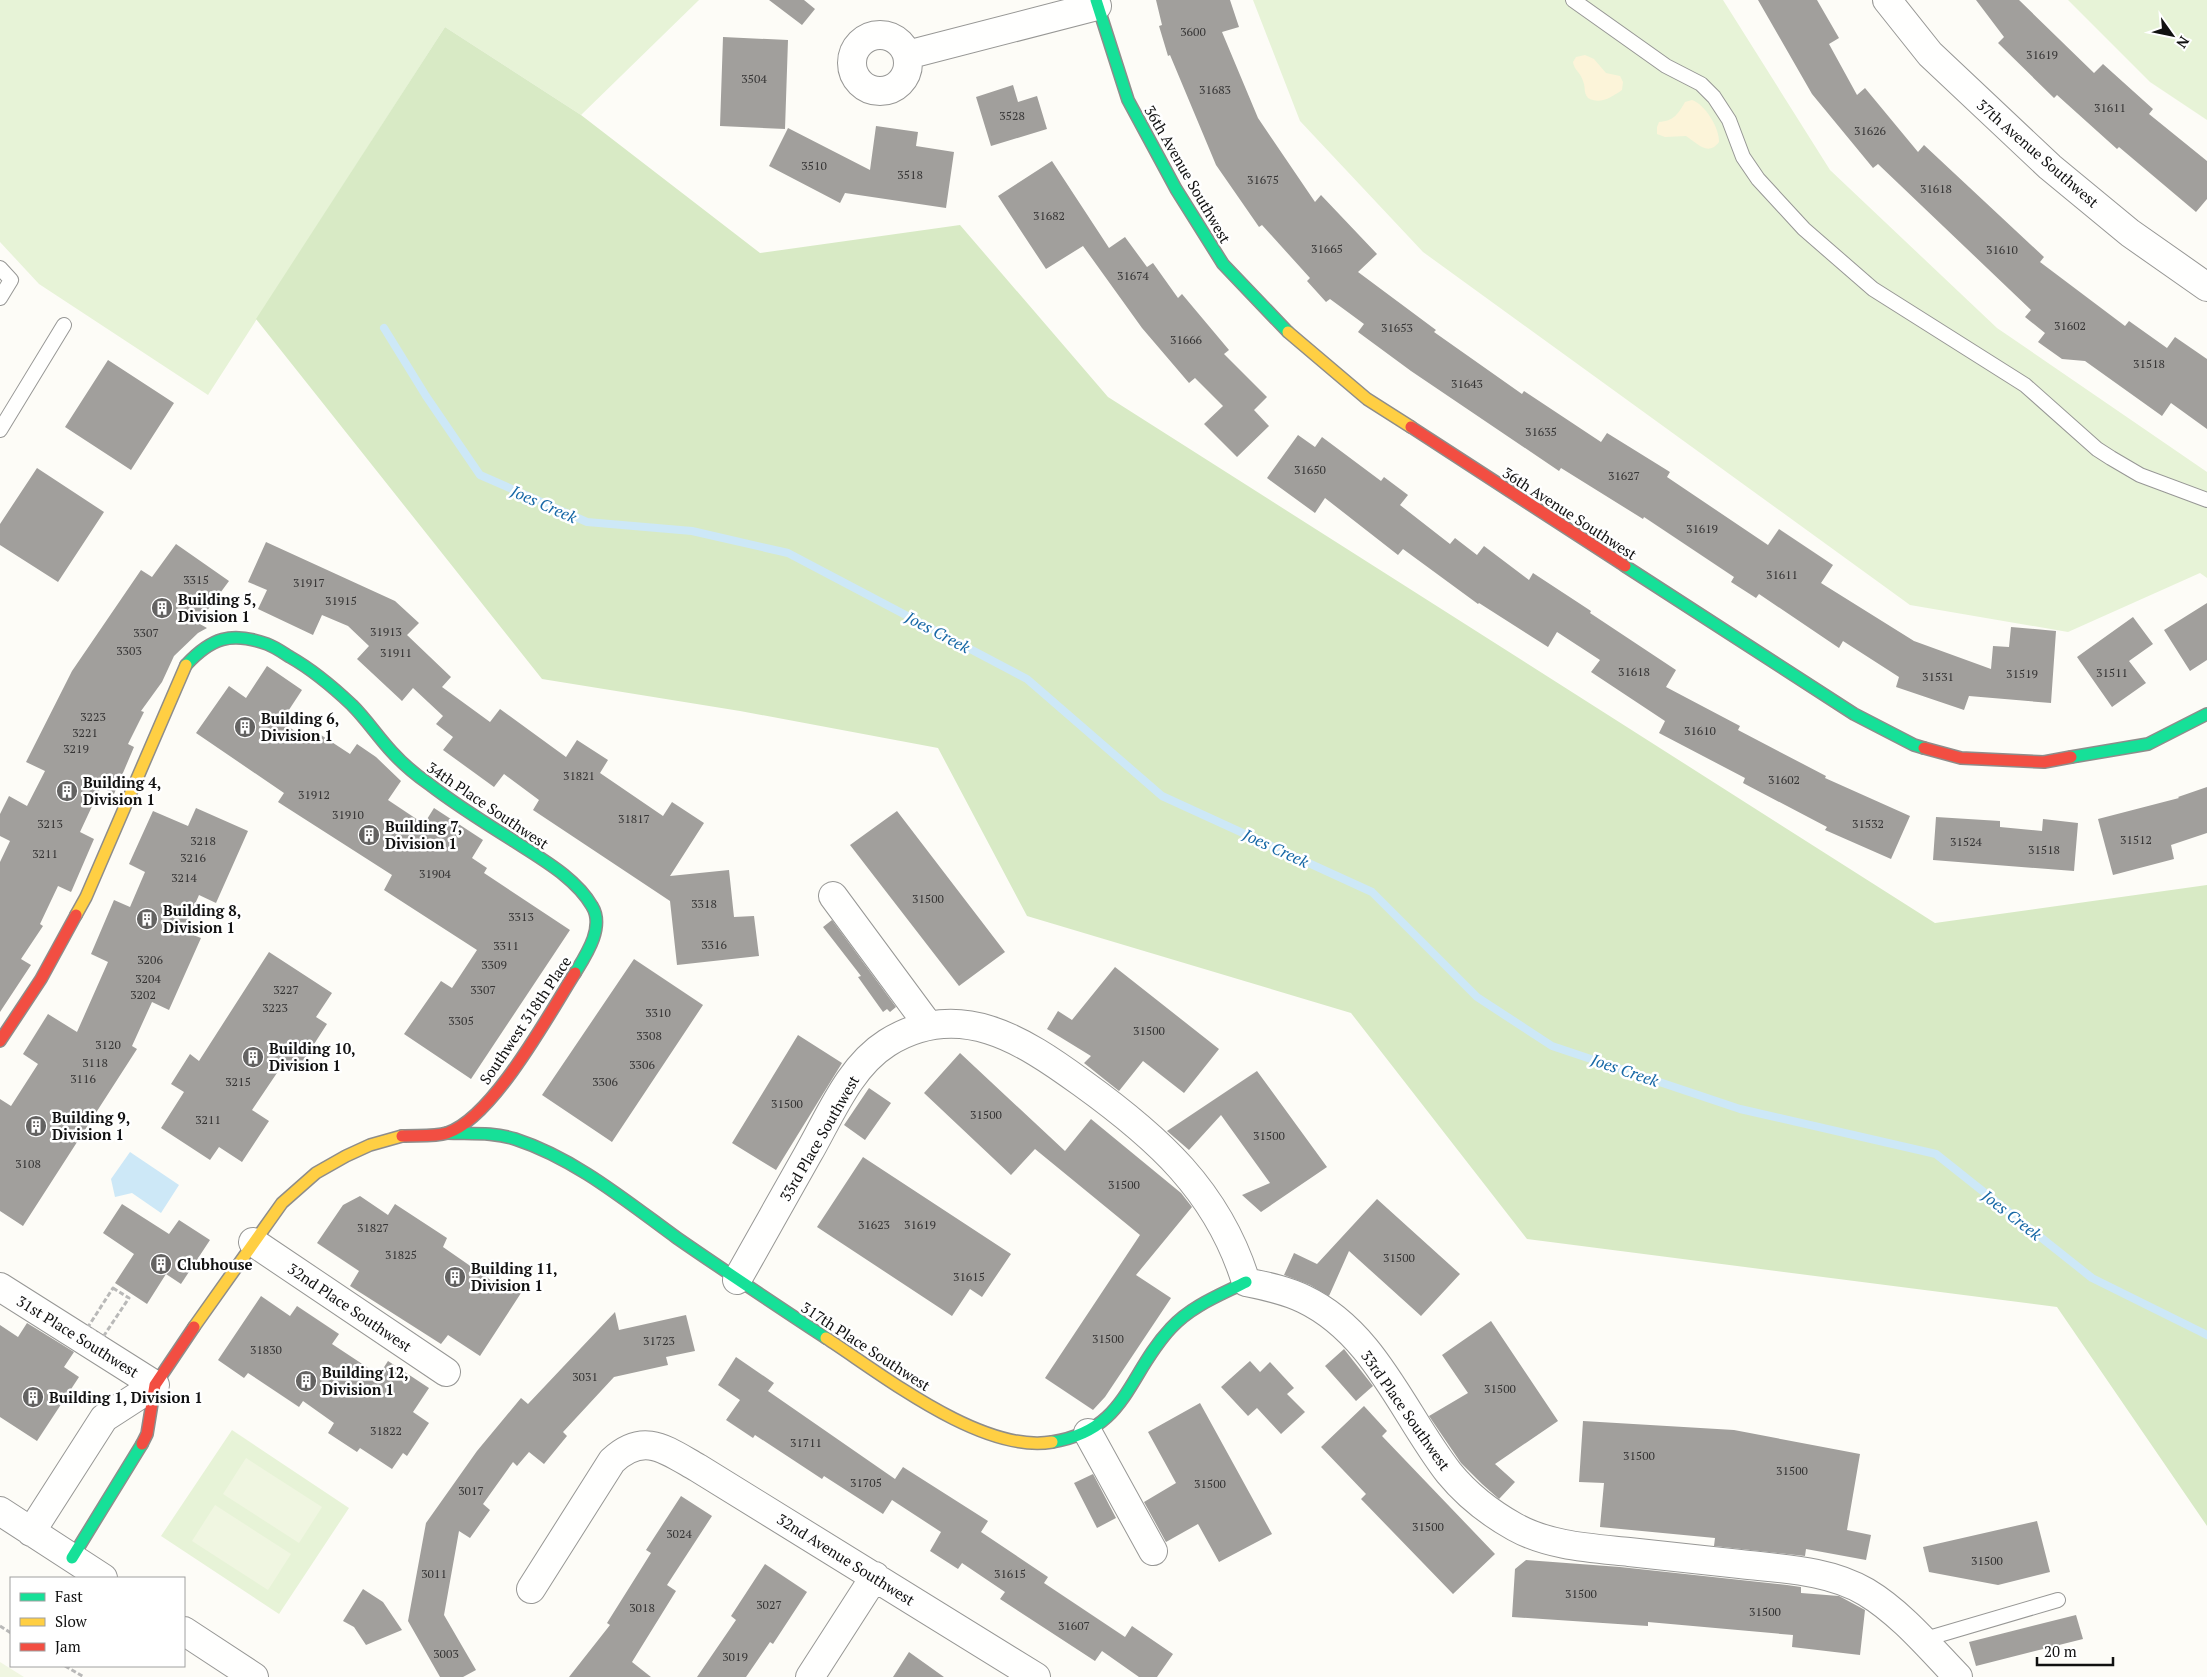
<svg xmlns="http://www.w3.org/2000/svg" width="2207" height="1677" font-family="'PT Serif',serif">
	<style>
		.green { fill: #e7f3d7 }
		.forest { fill: #d8eac5 }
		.sand { fill: #fcf4d9 }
		.pitch { fill: #f0f6e1 }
		.water { fill: #cde8f7 }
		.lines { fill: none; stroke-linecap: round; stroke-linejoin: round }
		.stream { stroke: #cde8f7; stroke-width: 8 }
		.building { fill: #a19f9c }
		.lane-casing { stroke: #979795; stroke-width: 16 }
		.street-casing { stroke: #979795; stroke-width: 30 }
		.fast-casing { stroke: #8e8d8b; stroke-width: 14 }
		.slow-casing { stroke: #8e8d8b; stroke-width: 14 }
		.jam-casing { stroke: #8e8d8b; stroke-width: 14 }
		.path { stroke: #b9b9b8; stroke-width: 3; stroke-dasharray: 5 2.5; stroke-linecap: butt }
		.lane { stroke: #fffffe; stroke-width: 14 }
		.street { stroke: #fffffe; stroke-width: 28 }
		.fast { stroke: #16e098; stroke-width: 11 }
		.slow { stroke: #ffcf43; stroke-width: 11 }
		.jam { stroke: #f24e42; stroke-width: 11 }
		.labels { text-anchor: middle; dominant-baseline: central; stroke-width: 5; stroke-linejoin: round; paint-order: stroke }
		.number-label { font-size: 12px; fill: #353434 }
		.street-label { font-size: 15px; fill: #111; stroke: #fff }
		.poi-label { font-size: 15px; font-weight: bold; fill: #111; stroke: #fff; text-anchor: start }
		.water-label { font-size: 16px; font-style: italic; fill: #1768a6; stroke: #fff }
	</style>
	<rect width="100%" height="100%" fill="#fdfcf7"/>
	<path class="green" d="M0 0H699L581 115 445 27 208 395 39 284 0 242Z
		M1253 0H1723L1830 170 1997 328 2207 472V578L2200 573 2068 632 1910 605 1423 252 1300 121Z
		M2068 0H2207V120L2150 82Z
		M232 1430 349 1508 279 1614 161 1536Z"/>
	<path class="forest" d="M445 27 581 115 760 253 960 225 1108 397 1935 923 2207 885V1526L2057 1307 1527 1239 1351 1013 1027 916 938 748 740 711 542 679 256 319Z"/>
	<path class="sand" d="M1585 55 1594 59 1606 73 1620 76 1623 82 1622 90C1612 97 1600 105 1588 98 1583 92 1586 88 1583 81 1581 73 1574 70 1573 62L1576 57Z
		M1692 100C1705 104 1720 129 1719 142 1708 157 1697 143 1686 136L1665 137 1657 134V127L1659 122C1674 121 1678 114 1685 102Z"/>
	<path class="pitch" d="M246 1458 322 1507 299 1543 223 1494Z
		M215 1505 291 1554 268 1590 192 1541Z
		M0 1662 24 1677H0Z"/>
	<path class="water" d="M130 1152 179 1185 161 1213 132 1193 115 1197 111 1179Z"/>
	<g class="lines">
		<path class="stream" d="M384 328 426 396 480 475 587 522 692 531 788 553 1027 679 1162 796 1372 892 1477 997 1552 1046 1740 1109 1936 1154 2092 1278 2207 1335"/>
	</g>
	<path class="building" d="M769 0H804L815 9 802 25Z
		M1156 0H1230L1239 27 1222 32 1258 118 1315 202 1321 195 1377 254 1358 272 1436 330 1434 332 1522 394 1524 391 1601 442 1607 433 1670 472 1667 477 1768 545 1779 529 1833 565 1821 583 1914 641 1991 669 1993 646 2009 647 2011 627 2056 631 2051 703 1969 696 1964 710 1896 687 1899 677 1843 641 1839 648 1759 594 1756 598 1731 582 1734 577 1644 517 1643 519 1561 468 1559 471 1411 371 1358 332 1364 324 1330 299 1326 302 1307 281 1310 278 1262 225 1259 227 1216 165 1170 55 1168 56 1159 26 1162 25Z
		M1758 0H1817L1839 38 1829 44 1857 95 1865 88 1918 152 1924 145 2044 257 2040 262 2125 326 2129 321 2167 348 2175 337 2207 359V429L2171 403 2162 416 2085 361 2062 359 2038 342 2045 333 2025 317 2031 310 1878 164 1873 168 1812 94Z
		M1976 0H2019L2094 73 2103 64 2153 109 2149 114 2207 161V199L2196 212 2119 147 2117 149 2057 95 2054 98 1998 43 2004 37Z
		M723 37 788 40 785 129 720 126Z
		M1013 85 1018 102 1037 96 1047 129 991 146 976 97Z
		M876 126 918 132 916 146 954 152 946 208 845 193 840 203 769 166 788 128 870 170Z
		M1052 161 1109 248 1125 237 1147 267 1153 263 1178 298 1182 294 1229 350 1224 354 1267 397 1254 410 1269 426 1237 457 1204 424 1223 406 1195 378 1189 383 1142 328 1083 246 1046 269 998 196Z
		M108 360 174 403 131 470 65 427Z
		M1298 435 1315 447 1322 437 1381 481 1384 477 1408 495 1400 505 1450 544 1455 538 1477 555 1484 546 1529 580 1533 573 1591 611 1590 613 1676 670 1666 687 1740 726 1738 730 1826 776 1825 778 1910 816 1891 859 1825 830 1827 827 1743 783 1745 778 1659 733 1665 721 1591 672 1600 660 1557 632 1548 647 1479 603 1478 604 1403 549 1398 555 1325 498 1315 513 1267 478Z
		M37 468 104 512 58 582 0 545V524Z
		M266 542 395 601 419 623 407 635 451 677 442 687 490 722 500 709 566 757 577 740 608 760 600 773 663 816 672 802 704 823 670 876 729 870 734 917 754 916 759 956 677 965 670 901 533 810 539 800 504 774 494 787 443 750 453 737 436 724 443 716 413 688 402 701 357 659 369 646 348 626 322 615 313 635 258 609 267 590 248 582Z
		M176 544 229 581 198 623 207 628 198 633 174 656 162 682 141 711 144 712 128 744 134 747 114 794 101 787 80 832 94 839 72 890 71 892 58 886 40 924 43 926 21 959 31 965 0 1012V862L10 841 0 836V814L9 796 27 806 45 771 26 762 72 671 141 570 152 577Z
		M2207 603V660L2190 671 2164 630Z
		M2133 617 2153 644 2129 661 2146 683 2112 707 2077 657Z
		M267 666 302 690 281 722 315 744 321 735 350 754 357 744 376 757 401 781 388 800 424 824 434 808 483 840 472 858 487 868 484 873 570 930 471 1079 404 1034 441 981 452 988 477 950 384 890 392 875 278 802 284 793 196 733 229 686 246 698Z
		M2207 787V833L2171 845 2174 859 2113 875 2098 819 2179 798 2178 797Z
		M196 808 248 831 216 903 199 895 183 931 201 938 169 1010 152 1002 132 1046 137 1049 23 1226 0 1211V1099L11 1106 38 1064 23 1054 48 1014 77 1032 108 962 91 954 114 900 130 907 145 872 129 864 153 811 188 826Z
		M897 811 1005 952 959 986 850 845Z
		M1936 817 2000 821V827L2042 831 2043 819 2078 823 2074 871 1933 860Z
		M832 920 896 1007 890 1012 887 1009 883 1012 858 977 861 976 823 927Z
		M269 952 332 993 316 1017 327 1024 296 1072 283 1064 252 1110 269 1121 242 1162 219 1147 210 1160 161 1128 184 1092 171 1084 190 1054 199 1061Z
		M634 959 703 1005 612 1142 542 1095Z
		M1115 967 1219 1049 1184 1093 1143 1061 1119 1091 1084 1063 1091 1056 1047 1029 1058 1011 1072 1020Z
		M798 1035 842 1063 776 1170 732 1143Z
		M960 1053 1065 1151 1091 1119 1181 1193 1192 1207 1136 1275 1171 1298 1105 1397 1093 1410 1045 1378 1140 1235 1035 1149 1011 1175 924 1093Z
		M1257 1071 1327 1167 1261 1212 1242 1195 1270 1183 1221 1115 1189 1150 1167 1131Z
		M869 1088 891 1103 865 1140 844 1125Z
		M863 1157 1011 1254 982 1297 970 1289 952 1316 817 1227Z
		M360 1196 388 1215 395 1204 447 1238 443 1247 492 1281 499 1278 521 1293 480 1356 448 1335 441 1344 350 1286 359 1271 317 1243 343 1205Z
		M1377 1199 1460 1274 1421 1316 1349 1251 1329 1296 1310 1285 1284 1275 1294 1253 1317 1264Z
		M122 1204 169 1234 179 1220 210 1240 181 1284 166 1274 147 1304 115 1283 134 1254 103 1233Z
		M261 1296 290 1316 297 1306 339 1334 332 1344 379 1375 388 1361 429 1388 413 1412 429 1423 407 1456 403 1453 392 1469 360 1448 357 1452 328 1433 334 1423 303 1401 299 1407 248 1373 244 1378 218 1360Z
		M615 1312 619 1330 686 1315 695 1351 666 1357 668 1365 614 1377 563 1432 567 1436 544 1464 529 1452 517 1466 513 1462 483 1504 490 1510 470 1538 459 1531 444 1615 476 1670 463 1677H440L408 1621 426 1523 477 1451 521 1398 528 1404Z
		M1491 1321 1558 1421 1495 1464 1515 1482 1499 1499 1482 1484 1461 1463 1429 1416 1468 1393 1442 1355Z
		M27 1323 74 1352 64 1367 79 1377 37 1441 0 1417V1325L18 1337Z
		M1344 1349 1373 1386 1356 1401 1325 1366Z
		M736 1357 774 1383 768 1391 895 1479 903 1467 988 1521 981 1532 1048 1577 1044 1583 1125 1637 1132 1626 1173 1654 1157 1677H1139L1102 1651 1095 1661 1000 1599 1005 1592 962 1563 958 1569 930 1551 941 1532 892 1500 883 1514 824 1476 822 1479 755 1435 753 1438 726 1420 740 1400 718 1385Z
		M1250 1361 1260 1372 1270 1362 1294 1388 1287 1394 1305 1412 1281 1434 1257 1408 1248 1416 1221 1387Z
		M1200 1403 1272 1534 1219 1562 1198 1524 1166 1542 1144 1502 1176 1483 1148 1432Z
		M1364 1406 1387 1431 1382 1436 1495 1554 1453 1594 1361 1499 1366 1494 1321 1447Z
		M1583 1421 1734 1430 1860 1454 1847 1530 1871 1535 1866 1560 1806 1549 1805 1556 1714 1546 1715 1538 1600 1527 1604 1483 1579 1482Z
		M1093 1474 1116 1518 1097 1528 1074 1483Z
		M681 1496 712 1516 667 1585 676 1591 632 1662 651 1677H569L610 1625 607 1623 651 1553 646 1550Z
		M2037 1521 2050 1572 1998 1585 1929 1572 1923 1547Z
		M1526 1560 1620 1567 1787 1585 1801 1587V1593L1839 1596 1865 1610 1860 1655 1792 1647 1793 1635 1648 1622V1626L1512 1617 1515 1569Z
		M765 1564 807 1592 773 1644 770 1642 746 1677H697L736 1620 731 1616Z
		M363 1589 383 1602 402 1630 366 1645 354 1627 343 1621Z
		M2076 1615 2083 1639 1976 1666 1969 1642Z
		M909 1652 944 1677H893Z"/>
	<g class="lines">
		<g class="lane-casing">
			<path id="lane" d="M1573 0 1666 66 1701 84 1714 97 1729 120 1743 157 1758 179 1804 229 1873 289 2025 385 2097 449 2111 458 2140 475 2207 500
				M0 268 11 280 0 298
				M0 430 64 325
				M1922 1640 2058 1600"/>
		</g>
		<g class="street-casing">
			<path id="street" d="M1887 0 1930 54 2050 167 2130 233 2207 287
				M852 63a28 28 0 1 1 56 0a28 28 0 1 1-56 0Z
				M907 55 1097 6
				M833 896 929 1026
				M253 1242 446 1372
				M737 1280C761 1238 784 1196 808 1154 830 1116 849 1067 887 1043 959 998 1023 1040 1082 1083 1157 1137 1218 1191 1246 1282 1265 1286 1286 1290 1304 1299 1375 1333 1403 1414 1449 1473 1467 1495 1490 1513 1515 1527 1549 1546 1591 1548 1629 1552 1666 1556 1703 1560 1740 1564 1783 1569 1829 1570 1866 1592 1901 1613 1930 1648 1958 1677
				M0 1287 155 1385 104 1418 31 1532
				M1088 1433 1153 1551
				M0 1511 103 1578
				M531 1589 612 1461C644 1431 666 1450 698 1468L1036 1677
				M184 1631 254 1677
				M810 1677 875 1576"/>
		</g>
		<g class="fast-casing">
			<path id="fast" d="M1096 0 1128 100 1176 189 1223 264 1288 332
				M1625 566 1854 714 1914 745 1924 748
				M186 665C211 638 231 631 267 644 275 647 282 652 290 657 313 670 333 687 352 705 367 720 378 737 392 752 402 763 416 775 429 784 456 805 485 823 514 841 541 859 575 877 592 906 605 927 586 955 575 973
				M2071 757 2148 744 2207 714
				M447 1133C470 1134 493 1132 515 1139 576 1159 626 1201 677 1238 726 1272 776 1305 826 1338
				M1052 1442C1127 1430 1127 1375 1171 1328 1191 1306 1220 1295 1246 1282
				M72 1558 142 1444"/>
		</g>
		<g class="slow-casing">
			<path id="slow" d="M1288 332 1367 399 1411 427
				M76 915 86 897 186 665
				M194 1327 282 1203 316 1173 346 1156 370 1145 402 1136
				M826 1338C883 1375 982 1454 1052 1442"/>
		</g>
		<g class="jam-casing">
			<path id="jam" d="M1411 427 1625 566
				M1924 748 1961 758 2044 762 2071 757
				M0 1041 41 979 76 915
				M402 1136C416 1135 434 1137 447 1133 493 1118 549 1014 575 973
				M142 1444 147 1434 155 1385 194 1327"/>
		</g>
		<path class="path" d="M113 1288 129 1298 103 1337 88 1327Z
			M0 1626 11 1633
			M65 1666 84 1677"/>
		<use href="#lane" class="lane"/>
		<use href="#street" class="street"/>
		<use href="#fast" class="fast"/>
		<use href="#slow" class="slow"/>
		<use href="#jam" class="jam"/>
	</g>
	<defs>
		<g id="building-disc" transform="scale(1.125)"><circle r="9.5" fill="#646362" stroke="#fff"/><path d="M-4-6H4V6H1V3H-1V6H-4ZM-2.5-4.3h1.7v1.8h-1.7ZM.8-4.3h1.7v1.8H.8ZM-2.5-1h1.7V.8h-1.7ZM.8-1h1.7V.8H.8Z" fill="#fff"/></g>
	</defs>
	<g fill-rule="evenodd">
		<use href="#building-disc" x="162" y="608"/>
		<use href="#building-disc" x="245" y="727"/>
		<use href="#building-disc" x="67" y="791"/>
		<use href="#building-disc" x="369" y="835"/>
		<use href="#building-disc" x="147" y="919"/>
		<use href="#building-disc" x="253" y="1057"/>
		<use href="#building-disc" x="36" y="1126"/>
		<use href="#building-disc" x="161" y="1264"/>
		<use href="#building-disc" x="455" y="1277"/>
		<use href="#building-disc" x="306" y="1381"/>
		<use href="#building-disc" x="33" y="1397"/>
	</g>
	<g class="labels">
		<g class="number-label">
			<text x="1193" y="31">3600</text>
			<text x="2042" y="54">31619</text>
			<text x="754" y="78">3504</text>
			<text x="1215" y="89">31683</text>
			<text x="2110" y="107">31611</text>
			<text x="1012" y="115">3528</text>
			<text x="1870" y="130">31626</text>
			<text x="814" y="165">3510</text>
			<text x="910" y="174">3518</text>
			<text x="1263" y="179">31675</text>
			<text x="1936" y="188">31618</text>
			<text x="1049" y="215">31682</text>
			<text x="1327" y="248">31665</text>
			<text x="2002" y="249">31610</text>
			<text x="1133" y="275">31674</text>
			<text x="2070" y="325">31602</text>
			<text x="1397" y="327">31653</text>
			<text x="1186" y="339">31666</text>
			<text x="2149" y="363">31518</text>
			<text x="1467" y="383">31643</text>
			<text x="1541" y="431">31635</text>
			<text x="1310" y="469">31650</text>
			<text x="1624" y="475">31627</text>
			<text x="1702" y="528">31619</text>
			<text x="1782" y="574">31611</text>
			<text x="196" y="579">3315</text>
			<text x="309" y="582">31917</text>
			<text x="341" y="600">31915</text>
			<text x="386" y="631">31913</text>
			<text x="146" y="632">3307</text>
			<text x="129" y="650">3303</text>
			<text x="396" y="652">31911</text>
			<text x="1634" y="671">31618</text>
			<text x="2112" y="672">31511</text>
			<text x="2022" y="673">31519</text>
			<text x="1938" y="676">31531</text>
			<text x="93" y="716">3223</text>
			<text x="1700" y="730">31610</text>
			<text x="85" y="732">3221</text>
			<text x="76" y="748">3219</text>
			<text x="579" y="775">31821</text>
			<text x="1784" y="779">31602</text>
			<text x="314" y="794">31912</text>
			<text x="348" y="814">31910</text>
			<text x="634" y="818">31817</text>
			<text x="50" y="823">3213</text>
			<text x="1868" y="823">31532</text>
			<text x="2136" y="839">31512</text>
			<text x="203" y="840">3218</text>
			<text x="1966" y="841">31524</text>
			<text x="2044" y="849">31518</text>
			<text x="45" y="853">3211</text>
			<text x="193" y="857">3216</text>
			<text x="435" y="873">31904</text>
			<text x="184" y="877">3214</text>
			<text x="928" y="898">31500</text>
			<text x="704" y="903">3318</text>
			<text x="521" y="916">3313</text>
			<text x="714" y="944">3316</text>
			<text x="506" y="945">3311</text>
			<text x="150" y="959">3206</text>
			<text x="494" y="964">3309</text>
			<text x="148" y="978">3204</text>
			<text x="286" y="989">3227</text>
			<text x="483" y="989">3307</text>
			<text x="143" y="994">3202</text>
			<text x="275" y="1007">3223</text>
			<text x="658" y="1012">3310</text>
			<text x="461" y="1020">3305</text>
			<text x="1149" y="1030">31500</text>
			<text x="649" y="1035">3308</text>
			<text x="108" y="1044">3120</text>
			<text x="95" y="1062">3118</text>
			<text x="642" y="1064">3306</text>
			<text x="83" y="1078">3116</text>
			<text x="238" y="1081">3215</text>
			<text x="605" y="1081">3306</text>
			<text x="787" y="1103">31500</text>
			<text x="986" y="1114">31500</text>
			<text x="208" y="1119">3211</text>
			<text x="1269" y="1135">31500</text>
			<text x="28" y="1163">3108</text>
			<text x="1124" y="1184">31500</text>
			<text x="874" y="1224">31623</text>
			<text x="920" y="1224">31619</text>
			<text x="373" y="1227">31827</text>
			<text x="401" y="1254">31825</text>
			<text x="1399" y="1257">31500</text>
			<text x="969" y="1276">31615</text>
			<text x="1108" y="1338">31500</text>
			<text x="659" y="1340">31723</text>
			<text x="266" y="1349">31830</text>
			<text x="585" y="1376">3031</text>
			<text x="1500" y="1388">31500</text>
			<text x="386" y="1430">31822</text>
			<text x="806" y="1442">31711</text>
			<text x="1639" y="1455">31500</text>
			<text x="1792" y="1470">31500</text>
			<text x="866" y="1482">31705</text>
			<text x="1210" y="1483">31500</text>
			<text x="471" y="1490">3017</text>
			<text x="1428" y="1526">31500</text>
			<text x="679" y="1533">3024</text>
			<text x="1987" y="1560">31500</text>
			<text x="434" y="1573">3011</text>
			<text x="1010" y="1573">31615</text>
			<text x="1581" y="1593">31500</text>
			<text x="769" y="1604">3027</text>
			<text x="642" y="1607">3018</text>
			<text x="1765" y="1611">31500</text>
			<text x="1074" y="1625">31607</text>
			<text x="446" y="1653">3003</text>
			<text x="735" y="1656">3019</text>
		</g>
		<g class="street-label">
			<text transform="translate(2038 153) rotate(41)">37th Avenue Southwest</text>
			<text transform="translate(1188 174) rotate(60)">36th Avenue Southwest</text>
			<text transform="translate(1570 513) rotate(33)">36th Avenue Southwest</text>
			<text transform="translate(488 805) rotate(34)">34th Place Southwest</text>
			<text transform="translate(525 1020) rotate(-56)">Southwest 318th Place</text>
			<text transform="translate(819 1138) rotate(-60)">33rd Place Southwest</text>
			<text transform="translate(350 1307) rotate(34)">32nd Place Southwest</text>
			<text transform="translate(78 1336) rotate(32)">31st Place Southwest</text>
			<text transform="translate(866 1346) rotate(33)">317th Place Southwest</text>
			<text transform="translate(1406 1410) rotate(55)">33rd Place Southwest</text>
			<text transform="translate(846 1559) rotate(32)">32nd Avenue Southwest</text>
		</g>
		<g class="poi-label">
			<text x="178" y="599">Building 5,<tspan x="178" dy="17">Division 1</tspan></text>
			<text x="261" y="718">Building 6,<tspan x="261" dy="17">Division 1</tspan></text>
			<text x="83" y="782">Building 4,<tspan x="83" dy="17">Division 1</tspan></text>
			<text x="385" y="826">Building 7,<tspan x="385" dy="17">Division 1</tspan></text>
			<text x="163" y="910">Building 8,<tspan x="163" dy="17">Division 1</tspan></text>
			<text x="269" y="1048">Building 10,<tspan x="269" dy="17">Division 1</tspan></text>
			<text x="52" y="1117">Building 9,<tspan x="52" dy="17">Division 1</tspan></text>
			<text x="177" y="1264">Clubhouse</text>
			<text x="471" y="1268">Building 11,<tspan x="471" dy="17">Division 1</tspan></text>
			<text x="322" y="1372">Building 12,<tspan x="322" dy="17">Division 1</tspan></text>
			<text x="49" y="1397">Building 1, Division 1</text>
		</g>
		<g class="water-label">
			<text transform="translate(544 504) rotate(24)">Joes Creek</text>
			<text transform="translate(938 632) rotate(28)">Joes Creek</text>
			<text transform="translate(1276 848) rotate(25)">Joes Creek</text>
			<text transform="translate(1625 1070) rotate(19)">Joes Creek</text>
			<text transform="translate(2012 1215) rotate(38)">Joes Creek</text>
		</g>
	</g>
	<rect x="10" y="1577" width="175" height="90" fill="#ffffff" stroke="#a0a0a0"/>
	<rect x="20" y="1593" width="25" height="8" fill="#16e098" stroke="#a0a0a0"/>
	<text x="55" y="1602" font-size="15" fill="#111111">Fast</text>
	<rect x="20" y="1618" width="25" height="8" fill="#ffcf43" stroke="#a0a0a0"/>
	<text x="55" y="1627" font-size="15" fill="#111111">Slow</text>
	<rect x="20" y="1643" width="25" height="8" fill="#f24e42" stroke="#a0a0a0"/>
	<text x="55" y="1652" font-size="15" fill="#111111">Jam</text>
	<g transform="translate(2172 35) rotate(123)" stroke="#ffffff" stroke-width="4" paint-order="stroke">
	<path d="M0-4L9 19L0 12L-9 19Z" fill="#111111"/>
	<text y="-8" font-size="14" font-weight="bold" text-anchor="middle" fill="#111111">N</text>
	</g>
	<path d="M2037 1657v8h76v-8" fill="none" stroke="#111111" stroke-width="2.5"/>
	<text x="2044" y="1657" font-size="15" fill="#111111" stroke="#ffffff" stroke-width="4" paint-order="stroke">20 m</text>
</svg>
